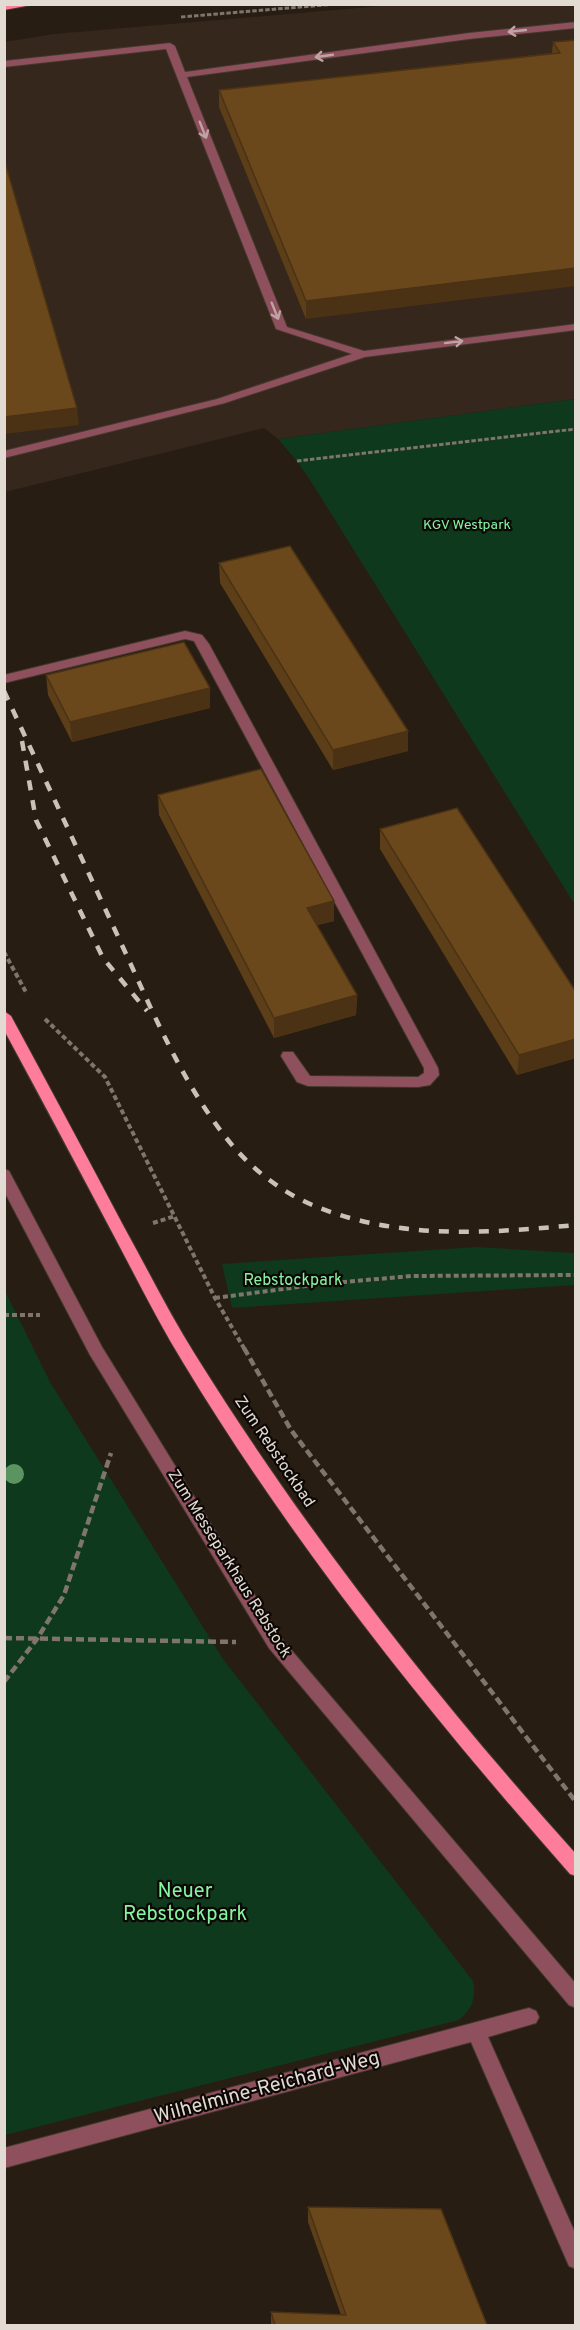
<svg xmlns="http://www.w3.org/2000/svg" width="580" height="2330" font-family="Overpass,sans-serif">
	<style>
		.industrial { fill: #36271c }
		.green { fill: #0e391c }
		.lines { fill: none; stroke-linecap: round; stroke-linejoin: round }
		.minor-casing { stroke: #42382d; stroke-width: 2 }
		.major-casing { stroke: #42382d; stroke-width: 2 }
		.path-far2 { stroke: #7f756c; stroke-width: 3; stroke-dasharray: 4.5 2; stroke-linecap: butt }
		.path-far1 { stroke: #7f756c; stroke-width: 4; stroke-dasharray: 5 3; stroke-linecap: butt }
		.path { stroke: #7f756c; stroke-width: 4.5; stroke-dasharray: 8 4; stroke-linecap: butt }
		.minor { fill: #8e505d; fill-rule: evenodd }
		.major { fill: #fd7d9b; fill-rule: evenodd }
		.rail { stroke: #cac2ba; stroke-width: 4.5; stroke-dasharray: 10 10; stroke-linecap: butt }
		.tree { fill: #5b9461 }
		.wall { fill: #5c3e18 }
		.shaded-wall { fill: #4b3214 }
		.building { fill: #6b481c; stroke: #4b3214; stroke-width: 1.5 }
		.oneway { stroke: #c0a3a4 }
		.labels { text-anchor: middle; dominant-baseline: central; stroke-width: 4.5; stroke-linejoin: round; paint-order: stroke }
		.far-park-label { font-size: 14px; fill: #84f5a1; stroke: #0d0805 }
		.park-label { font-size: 16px; fill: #84f5a1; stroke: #0d0805 }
		.street-label { font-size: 16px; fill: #e2dbd3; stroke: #0d0805 }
		.near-park-label { font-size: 20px; fill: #84f5a1; stroke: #0d0805 }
		.near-street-label { font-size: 20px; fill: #e2dbd3; stroke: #0d0805 }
	</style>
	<rect width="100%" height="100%" fill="#281d12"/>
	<path class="industrial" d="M393 5H575V399L278 439 264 428 5 492V42L54 34Z"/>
	<path class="green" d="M575 399H576L575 905 312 483 297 461 278 439Z
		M477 1247 575 1253V1285L232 1308 222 1264Z
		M5 1291 50 1382 223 1659 473 1981C476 1999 473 2008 459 2020L5 2135Z"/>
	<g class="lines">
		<g class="minor-casing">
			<path id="minor" d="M576 22V28L469 39 187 77 287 327 364 351 576 324V330L365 357 225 403 4 458V451L217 399 352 354 276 329 166 49 4 67V61L170 43 175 46 185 72 469 33Z
				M185 631 202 635 209 644 438 1068 439 1075 430 1085 418 1087 308 1086 297 1082 281 1056 283 1052H293L310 1076 418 1077 424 1073V1068L194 641 185 639 4 683V675Z
				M4 1169 9 1171 102 1347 281 1638 576 1984V2008L569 2005 269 1648 90 1355 4 1191Z
				M529 2008 536 2011 539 2017 536 2023 488 2037 576 2235V2269L569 2266 471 2042 4 2168V2148Z"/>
		</g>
		<g class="major-casing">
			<path id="major" d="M4 4H37L4 10Z
				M4 1011 11 1016C49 1086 87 1157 124 1227 148 1270 170 1315 196 1356 307 1534 436 1698 576 1854V1876L570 1874C429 1714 295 1547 184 1364 158 1322 136 1277 113 1234 77 1166 41 1098 4 1030Z"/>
		</g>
		<path class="path-far2" d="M181 17 336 4
			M297 461 576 429"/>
		<path class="path-far1" d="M4 952 27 994
			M45 1019 105 1077 215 1298 245 1350
			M153 1223 175 1216
			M215 1298 321 1284 412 1276 576 1275
			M4 1315H40"/>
		<path class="path" d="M244 1348 291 1430 576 1802
			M4 1638 236 1642
			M4 1682 37 1639 64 1595 111 1453"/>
		<use href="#minor" class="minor"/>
		<use href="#major" class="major"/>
		<path class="rail" d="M4 691C43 775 82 859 121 943 153 1012 183 1086 232 1145 255 1172 287 1196 320 1208 402 1240 490 1233 576 1225
			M22 741 36 820 103 958 147 1011"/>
	</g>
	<circle class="tree" cx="14" cy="1474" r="10"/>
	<path class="wall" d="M576 40 306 319 219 107V90L552 53 553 42Z
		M219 563 408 731V751L333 770 220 583Z
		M46 675 210 708 72 742 48 695Z
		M158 795 334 921 317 925 357 995 356 1015 274 1038 159 815Z
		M380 829 576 992V1058L517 1075 380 849Z
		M308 2207 487 2325H271V2312L341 2315 308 2222Z"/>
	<path class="shaded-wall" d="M576 268V286L306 319V301Z
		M77 408 79 425 4 434V417Z
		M210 688V708L72 742 70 722Z
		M408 731V751L333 770V750Z
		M334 901V921L307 928V908Z
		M357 995 356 1015 274 1038V1018Z
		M576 1039V1058L517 1075 519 1055Z"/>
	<path class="building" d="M576 40V268L306 301 219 90 560 53 553 42Z
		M4 159 77 408 4 417Z
		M290 546 408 731 333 750 219 563Z
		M184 642 210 688 70 722 46 675Z
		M261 769 334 901 307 908 357 995 274 1018 158 795Z
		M457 808 576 992V1039L519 1055 380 829Z
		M308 2207 441 2209 487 2325H275L271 2312 346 2315Z"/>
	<defs><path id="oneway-shaft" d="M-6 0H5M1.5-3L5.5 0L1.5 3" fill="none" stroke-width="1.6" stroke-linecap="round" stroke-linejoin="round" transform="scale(1.5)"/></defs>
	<g class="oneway">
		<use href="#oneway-shaft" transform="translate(517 31) rotate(174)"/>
		<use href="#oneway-shaft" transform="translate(324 56) rotate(172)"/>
		<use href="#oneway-shaft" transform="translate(203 130) rotate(68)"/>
		<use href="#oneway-shaft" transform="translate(275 311) rotate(68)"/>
		<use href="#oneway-shaft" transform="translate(454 342) rotate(-7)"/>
	</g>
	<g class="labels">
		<g class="far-park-label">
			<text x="467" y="525">KGV Westpark</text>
		</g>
		<g class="park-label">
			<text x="293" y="1281">Rebstockpark</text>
		</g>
		<g class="street-label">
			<text transform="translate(274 1452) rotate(56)">Zum Rebstockbad</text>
			<text transform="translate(229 1564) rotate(58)">Zum Messeparkhaus Rebstock</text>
		</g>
		<g class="near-park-label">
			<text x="185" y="1892">Neuer<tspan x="185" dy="23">Rebstockpark</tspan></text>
		</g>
		<g class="near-street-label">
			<text transform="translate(267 2088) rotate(-15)">Wilhelmine-Reichard-Weg</text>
		</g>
	</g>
	<rect width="580" height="2330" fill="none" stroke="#e2dbd3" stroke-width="12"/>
</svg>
